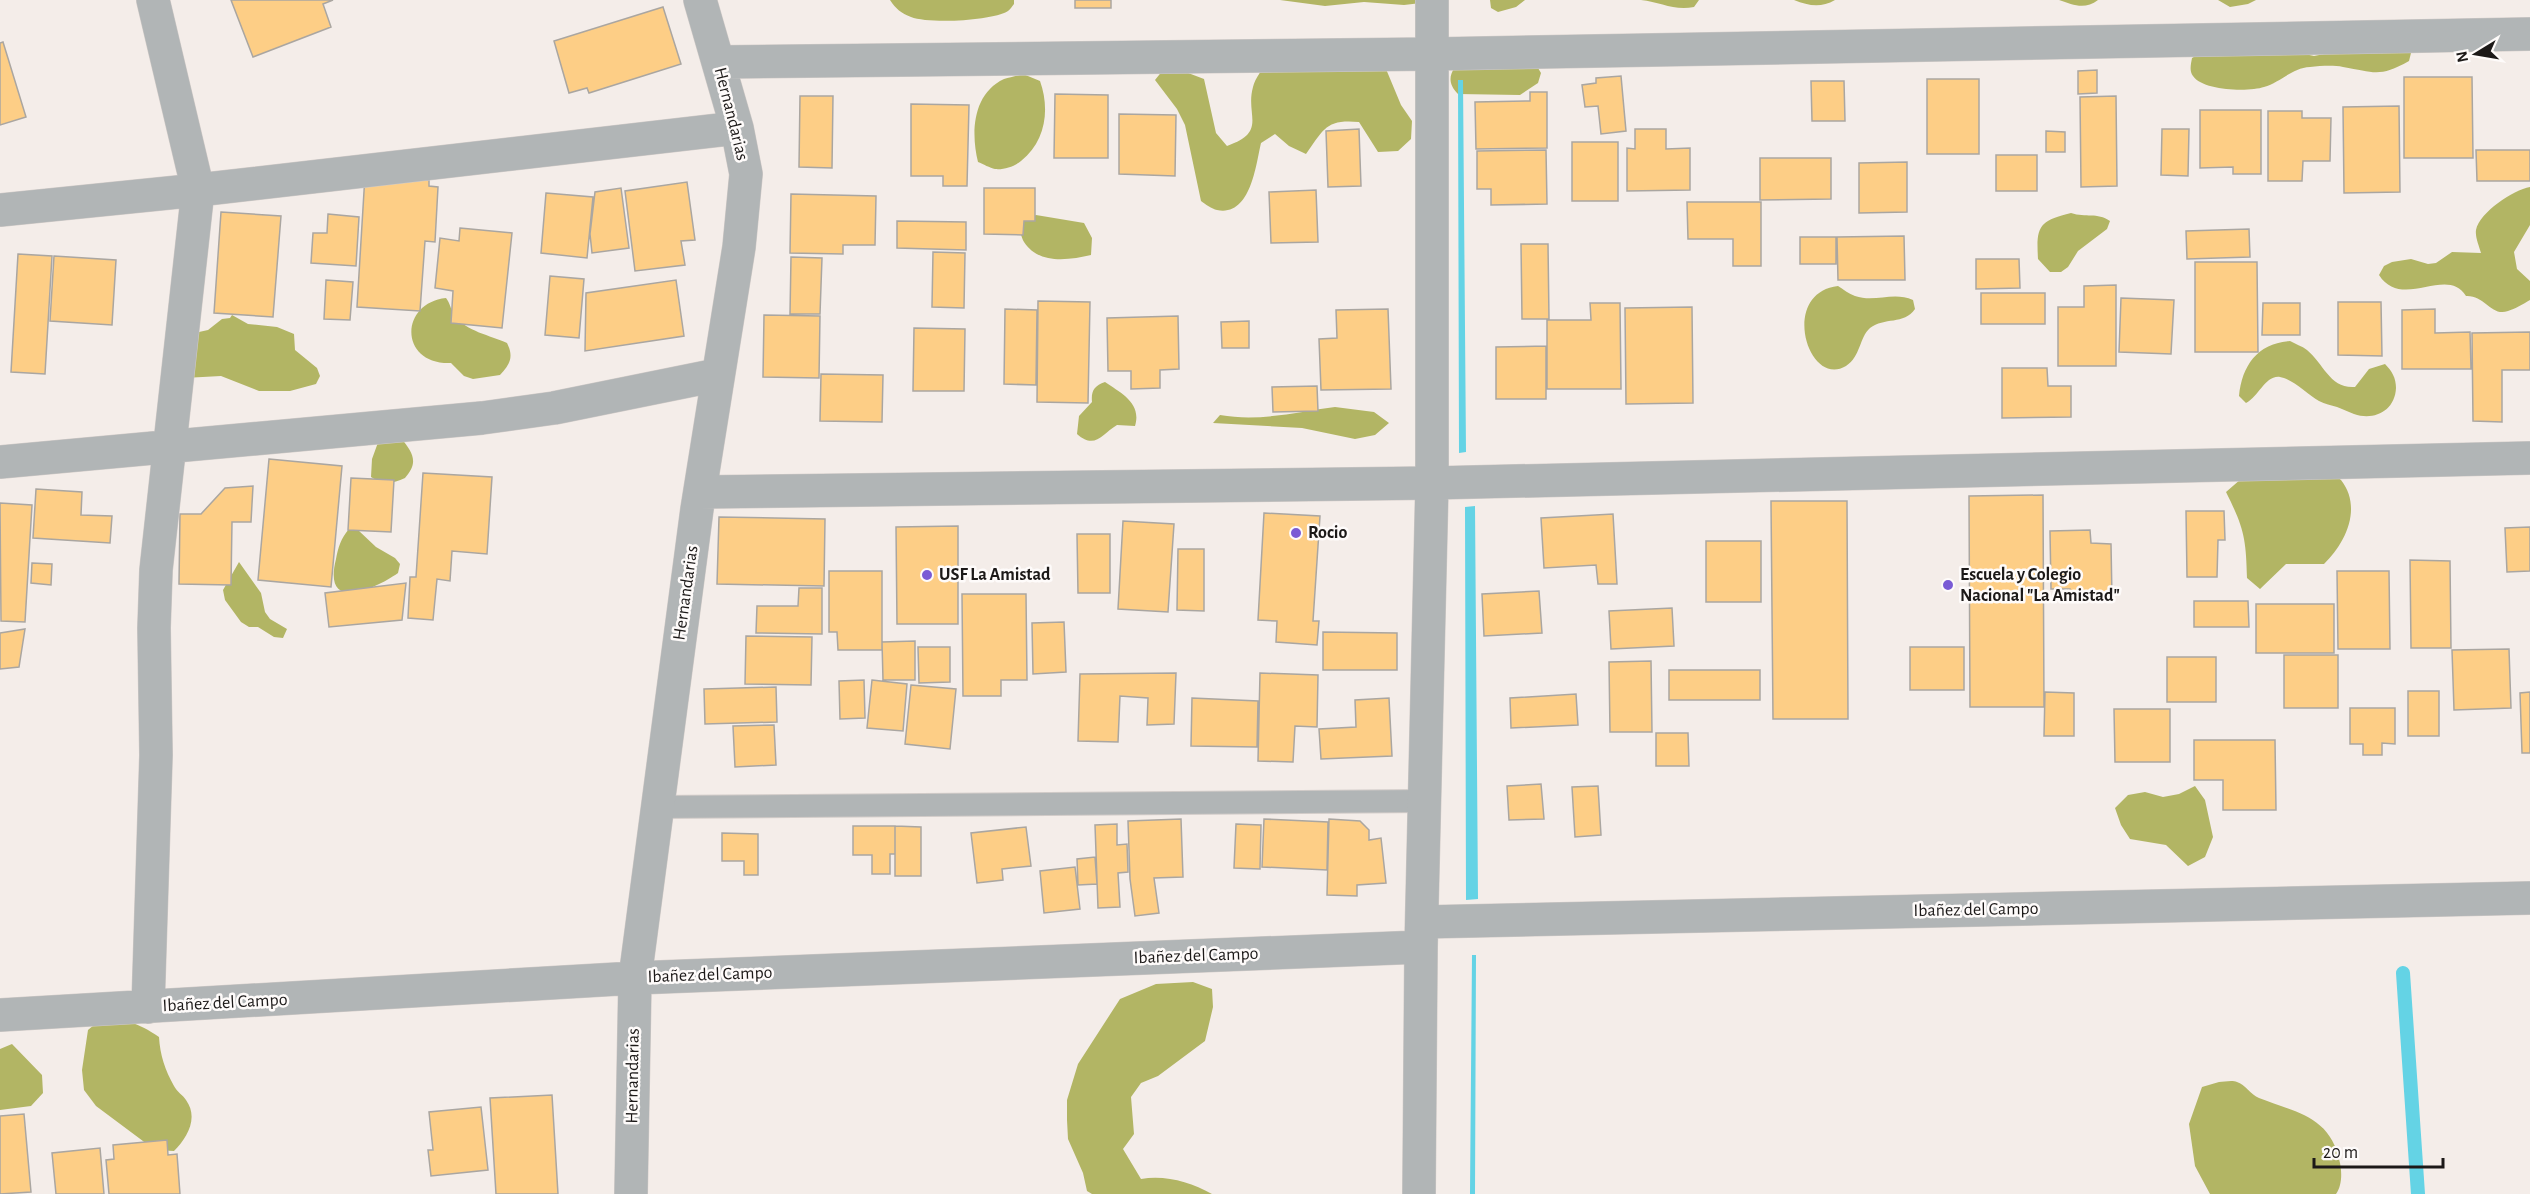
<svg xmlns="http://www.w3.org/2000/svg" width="2530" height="1194" font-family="'Alegreya Sans',sans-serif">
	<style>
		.forest { fill: #b2b564 }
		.water { fill: #64d3e5 }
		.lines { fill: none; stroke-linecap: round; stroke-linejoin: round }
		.stream { stroke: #64d3e5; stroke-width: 14 }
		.building { fill: #fdce86; stroke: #aaa6a1; stroke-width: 1.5 }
		.lane-casing { stroke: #d1cbc8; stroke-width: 24 }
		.street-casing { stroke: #d1cbc8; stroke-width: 34 }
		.lane { stroke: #b1b5b6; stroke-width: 22 }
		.street { stroke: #b1b5b6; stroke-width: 33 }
		.poi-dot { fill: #7a5bd5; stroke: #fefbfa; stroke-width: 2 }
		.labels { text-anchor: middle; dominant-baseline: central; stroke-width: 5; stroke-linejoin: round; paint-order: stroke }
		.street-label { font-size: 18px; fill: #1c1918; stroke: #fefbfa }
		.poi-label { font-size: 18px; font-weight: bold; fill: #1c1918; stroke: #fefbfa; text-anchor: start }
	</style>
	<rect width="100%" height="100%" fill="#f4ede9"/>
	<path class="forest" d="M890 0H1014V4C1012 6 1011 9 1008 11 992 21 929 24 911 17 901 13 896 9 890 0Z
		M1280 0H1422L1421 3 1404 5 1364 2 1325 6Z
		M1490 0H1525L1516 7 1498 12 1491 8Z
		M1641 0H1699L1694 7C1674 11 1660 2 1641 0Z
		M1794 0H1835C1821 8 1809 6 1794 0Z
		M2059 0H2098C2085 10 2073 5 2059 0Z
		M2218 0H2256L2248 4 2230 7Z
		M2401 48 2411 53 2409 61C2379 78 2374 72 2343 67 2333 65 2321 66 2310 67 2292 68 2281 82 2264 87 2249 92 2203 91 2193 76 2189 71 2191 64 2192 58L2201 53 2286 50 2314 56 2350 49Z
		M1463 56 1535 63 1541 73 1538 83 1520 95 1458 94C1444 80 1452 70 1463 56Z
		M1381 57 1401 105 1412 121 1411 139 1398 151 1378 152 1359 122C1326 119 1324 129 1306 154L1289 146 1275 134 1261 143C1256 164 1251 217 1217 210 1212 209 1205 204 1201 201L1185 125 1177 109 1155 80 1167 65 1204 79 1216 133 1227 146C1268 132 1245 115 1253 87 1255 78 1263 69 1267 61Z
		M1023 74 1040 81C1050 109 1046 141 1021 161 1015 166 1004 170 995 169 990 168 983 164 978 162 971 134 972 94 1004 79 1010 77 1017 76 1023 74Z
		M2530 187V225L2514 252 2517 269 2530 281V300C2523 304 2515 309 2508 311 2491 317 2485 295 2466 296 2447 265 2402 311 2379 275L2384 266 2392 262 2411 259 2428 264 2436 263 2452 252 2481 253C2479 246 2475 237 2476 230 2480 212 2513 190 2530 187Z
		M2071 213C2086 218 2097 212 2110 221L2107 229 2078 251 2068 267 2061 272H2050L2038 259C2036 226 2039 221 2071 213Z
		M1036 215 1084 223 1092 238 1091 255C1069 260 1039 265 1024 242 1021 237 1020 229 1018 224Z
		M1838 286C1843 289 1849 294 1855 296 1875 303 1893 291 1913 300L1915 309C1904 325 1884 317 1870 328 1859 338 1861 356 1846 366 1808 389 1779 293 1838 286Z
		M446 298C450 303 451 310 454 315 467 332 490 335 507 343 514 357 510 364 500 375L473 379 464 376 451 363C399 365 399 303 446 298Z
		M232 315 248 324 277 327 294 334 295 350 317 368 320 376 316 384 290 391H259L221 376 184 378 190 334 208 330 222 319 230 318Z
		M2290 341C2295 344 2302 346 2307 350 2324 364 2330 389 2355 387L2369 369 2385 364C2392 371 2396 378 2396 388 2395 411 2374 421 2354 414 2348 412 2343 409 2337 407 2331 405 2325 404 2319 401 2308 395 2293 379 2280 377 2265 375 2259 397 2246 403L2239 396C2242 365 2258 343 2290 341Z
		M1105 382C1121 393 1142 403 1135 426L1117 425C1102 434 1095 450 1077 434L1079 416 1092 402C1091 391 1094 386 1105 382Z
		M1335 407 1374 412 1389 423 1375 435 1355 439 1302 428 1213 423 1220 415C1259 422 1297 412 1335 407Z
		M380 437 401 438C413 453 419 462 405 478 392 484 383 485 371 477L372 459Z
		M2326 469C2330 473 2337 476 2341 480 2363 508 2345 544 2324 564H2286L2260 589 2247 578C2246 538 2244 528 2226 492L2241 479Z
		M349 529 358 530 376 547 395 558 400 564 398 573C375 589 322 614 336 559 338 548 341 538 349 529Z
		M239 562 261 593 265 612 270 619 287 629 283 638 274 637 258 627H249L241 622 225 600 223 590Z
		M2195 786 2205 800 2213 837 2205 857 2188 866 2166 845 2130 839 2121 825 2115 808 2128 795 2145 792 2163 797 2179 794Z
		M1193 982 1212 989 1213 1007 1205 1041 1158 1076 1141 1083 1131 1097 1134 1134 1123 1149 1141 1179C1166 1175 1190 1182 1212 1194H1092L1087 1191 1083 1173 1068 1139 1067 1120V1100L1078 1064 1120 999 1156 984Z
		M101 1019C127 1020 137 1022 159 1037 160 1055 165 1070 174 1086 177 1092 183 1095 186 1100 199 1118 187 1138 174 1151L155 1150 96 1106 84 1090 82 1070 88 1030Z
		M12 1044 42 1075 43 1093 31 1106 0 1110V1049Z
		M2219 1082C2224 1082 2232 1080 2237 1082 2245 1084 2251 1095 2259 1098 2297 1113 2331 1116 2340 1163 2342 1173 2342 1186 2336 1194H2210L2195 1166 2189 1124 2202 1087Z"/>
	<path class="water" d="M1458 80H1463L1466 452 1459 453Z
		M1475 506 1478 899 1466 900 1465 507Z
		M1472 955H1476L1475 1194H1470Z"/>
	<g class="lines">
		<path class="stream" d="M2403 973 2418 1194"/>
	</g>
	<path class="building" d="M231 0H333L323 4 331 27 253 57Z
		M1075 0H1111V8H1075Z
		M663 7 681 64 589 93 587 88 569 93 554 41Z
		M3 42 26 117 0 125V43Z
		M2097 70V93L2078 94V71Z
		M1621 76 1626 131 1601 134 1598 106 1585 107 1582 85 1596 83V78Z
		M2404 77H2472L2473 158H2404Z
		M1927 79H1979V154H1927Z
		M1811 81H1844L1845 121H1812Z
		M1530 92H1547V148L1476 149 1475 102 1530 101Z
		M1055 94 1108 95V158H1054Z
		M800 96H833L832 168 799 167Z
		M2116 96 2117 186 2081 187 2080 97Z
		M911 104 969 105 967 186H943V176H911Z
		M2399 106 2400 192 2344 193 2343 107Z
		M2200 110H2261V174H2233V167L2200 168Z
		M2268 111H2302V118H2331L2330 161H2303L2302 181H2268Z
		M1119 114 1176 115 1175 176 1119 174Z
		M1359 129 1361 186 1328 187 1326 131Z
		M1635 129H1666V149L1690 148V190L1627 191V148L1635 149Z
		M2162 129H2189L2188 176 2161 175Z
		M2046 131 2065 132V152H2046Z
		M1572 142H1618V201H1572Z
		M1546 150 1547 204 1491 205V189H1477V151Z
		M2476 150H2530V181H2477Z
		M1996 155H2037V191H1996Z
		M1760 158H1831V199L1760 200Z
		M1907 162V212L1859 213V163Z
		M365 175 429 180V186L438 187 435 242 425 241 420 311 357 307Z
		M687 182 695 240 681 241 685 265 635 271 625 191Z
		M621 188 629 248 592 253 590 234 595 192Z
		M984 188H1035V221H1024L1023 235 984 234Z
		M1316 190 1318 242 1271 243 1269 192Z
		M546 193 593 197 587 258 541 253Z
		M791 194 876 196 875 245H843V254L790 253Z
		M1687 202H1761V266H1733V239H1688Z
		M221 212 281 216 273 317 214 313Z
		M328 214 359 217 356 266 311 263 313 233H327Z
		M897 221 966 222V250L897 248Z
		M460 228 512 233 502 328 451 323 453 291 435 288 440 238 459 241Z
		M2249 229 2250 257 2187 259 2186 231Z
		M1904 236 1905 280H1838L1837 237Z
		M1800 237H1836V264H1800Z
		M1521 244H1548L1549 319H1522Z
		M933 252 965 253 964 308 932 307Z
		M18 254 52 256 45 374 11 372Z
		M54 256 116 260 112 325 50 321Z
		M791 257 822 258 820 314H790Z
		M1976 259H2019L2020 288 1976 289Z
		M2195 262H2257L2258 352H2195Z
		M550 276 584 279 579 338 545 335Z
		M326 280 353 282 350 320 324 319Z
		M676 280 684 336 585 351 586 293Z
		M2116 285V366H2058V307H2084V286Z
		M1981 293H2045V324H1981Z
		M2121 298 2174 300 2171 354 2119 352Z
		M1038 301 1090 302 1088 403 1037 402Z
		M2338 302H2381L2382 356 2338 355Z
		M1590 303H1620L1621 389H1547V320H1591Z
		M2263 303H2300V335H2262Z
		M1692 307 1693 403 1626 404 1625 308Z
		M1005 309 1037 310 1036 385 1004 384Z
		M1388 309 1391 389 1321 390 1319 339 1337 338 1336 310Z
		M2435 309V333L2470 332 2471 369H2402V310Z
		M764 315 820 316 819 378 763 377Z
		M1178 316 1179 369 1160 370V388L1131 389V371H1108L1107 318Z
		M1249 321V348H1222L1221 322Z
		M914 328 965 329 964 391H913Z
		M2530 332V370H2502V422L2473 421 2472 333Z
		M1546 346V399H1496V347Z
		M2002 368H2047L2048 386H2071V417L2002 418Z
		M821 374 883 375 882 422 820 421Z
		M1317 386 1318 411 1273 412 1272 387Z
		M269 459 342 466 331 587 258 580Z
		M423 473 492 477 487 554 452 551 450 581 437 579 433 620 408 618 410 577H416Z
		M351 478 394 480 391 532 348 530Z
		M253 486 251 522H232L231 585 179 584 180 514H201L225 488Z
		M36 489 82 492 81 515 112 516 110 543 33 538Z
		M2043 495 2044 707H1970L1969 496Z
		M1771 501H1847L1848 719H1773Z
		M0 503 32 505 25 622 1 621Z
		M2186 511H2224L2225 540H2218L2217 577H2187Z
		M1264 513 1320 516 1313 621H1319L1317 645 1276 642 1277 621 1258 620Z
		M1613 514 1617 584H1598L1596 565 1544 568 1541 518Z
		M719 517 825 519 824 586 717 584Z
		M1123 521 1174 524 1168 612 1118 609Z
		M958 526V624H897L896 527Z
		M2530 527V571L2507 572 2505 528Z
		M2090 530 2091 543 2111 544 2112 598 2070 599V589H2051L2050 531Z
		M1077 534H1110V593H1078Z
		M1706 541H1761V602H1706Z
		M1178 549H1204V611L1177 610Z
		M2410 560 2450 561 2451 648H2411Z
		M32 563 52 564 51 585 31 583Z
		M829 571H882V650H838L837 632H829Z
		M2337 571H2389L2390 649H2338Z
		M406 583 402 620 329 627 325 593Z
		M799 588H822V634L756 633 757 606H798Z
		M1539 591 1542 633 1484 636 1482 594Z
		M962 594H1026L1027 680H1001V696H963Z
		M2194 601H2248L2249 627H2194Z
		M2256 604H2334V653H2256Z
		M1672 608 1674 646 1611 649 1609 611Z
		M1064 622 1066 672 1033 674 1032 623Z
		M25 629 19 667 0 669V633Z
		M1323 632 1397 633V670H1323Z
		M746 636 812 637 811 685 745 684Z
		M915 641V680H883L882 642Z
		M918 647H950V682L919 683Z
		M1910 647H1964V690H1910Z
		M2509 649 2511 708 2454 710 2452 650Z
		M2284 655H2338V708H2284Z
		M2167 657H2216V702H2167Z
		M1651 661 1652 732H1610L1609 662Z
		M1669 670H1760V700H1669Z
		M1176 673 1174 724 1147 725 1148 698 1120 696 1118 742 1078 741 1080 674Z
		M1260 673 1318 675 1317 727 1295 726 1293 762 1258 761Z
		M864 680 865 718 840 719 839 681Z
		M872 680 907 684 903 731 867 728Z
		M911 685 956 689 950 749 905 744Z
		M776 687 777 722 705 724 704 689Z
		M2408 691H2439V736H2408Z
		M2045 692 2074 693V736H2044Z
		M2530 692V753H2522L2520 693Z
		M1576 694 1578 725 1511 728 1510 698Z
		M1192 698 1258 701 1257 747 1191 746Z
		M1389 698 1392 756 1321 759 1319 729 1356 727 1355 700Z
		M2350 708H2395V744L2382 743V755H2363V744H2350Z
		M2114 709H2170V762H2115Z
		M774 725 776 765 735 767 733 726Z
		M1656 733H1688L1689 766H1656Z
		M2194 740H2275L2276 810H2223V780H2194Z
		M1541 784 1544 819 1509 820 1507 786Z
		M1598 786 1601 835 1575 837 1572 787Z
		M1181 819 1183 877 1154 878 1159 913 1135 916 1130 879 1128 821Z
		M1264 819 1328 822 1327 870 1262 867Z
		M1329 819 1360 821 1369 830V840L1381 838 1386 883 1357 885V896L1327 895Z
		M1117 824V845L1127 844 1128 872 1118 873 1120 907 1098 908 1095 825Z
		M1236 824 1261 825 1260 869 1234 868Z
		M853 826H895V854H890V874H872V855H853Z
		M895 826 921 827V876H895Z
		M1026 827 1031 866 1002 869 1003 880 977 883 971 833Z
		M722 833 758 834V875H744V861H722Z
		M1095 857 1097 884 1078 885 1077 859Z
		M1075 867 1080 909 1044 913 1040 871Z
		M552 1095 558 1194H496L490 1098Z
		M481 1107 488 1170 431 1176 428 1150H433L429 1112Z
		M24 1114 31 1192 0 1194V1116Z
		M167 1140 168 1155 177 1154 180 1194H109L106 1160 114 1159 113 1145Z
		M100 1148 104 1194H56L52 1153Z"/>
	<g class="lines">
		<g class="lane-casing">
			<path id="lane" d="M656 807 1425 801"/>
		</g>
		<g class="street-casing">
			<path id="street" d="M719 62 1432 54 2530 34
				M0 210 198 190 737 128
				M0 462 482 418 554 408 717 375
				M700 492 1432 483 2530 458
				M1422 922 2530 898
				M148 1007 156 755 154 628 156 570 198 190 153 0
				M0 1015 635 978 1421 947
				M631 1194 635 978 697 509 739 247 746 174 737 128 700 0
				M1419 1194 1421 947 1432 483V0"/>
		</g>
		<use href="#lane" class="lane"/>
		<use href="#street" class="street"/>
	</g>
	<g class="poi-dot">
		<circle cx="1296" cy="533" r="6"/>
		<circle cx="927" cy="575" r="6"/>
		<circle cx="1948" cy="585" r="6"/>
	</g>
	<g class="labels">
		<g class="street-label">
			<text transform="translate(731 114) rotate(76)">Hernandarias</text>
			<text transform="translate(686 593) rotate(-82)">Hernandarias</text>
			<text transform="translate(1976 910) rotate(-1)">Ibañez del Campo</text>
			<text transform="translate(1196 956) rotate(-2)">Ibañez del Campo</text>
			<text transform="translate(710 975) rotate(-2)">Ibañez del Campo</text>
			<text transform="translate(225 1003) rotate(-3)">Ibañez del Campo</text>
			<text transform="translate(633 1076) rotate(-89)">Hernandarias</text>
		</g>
		<g class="poi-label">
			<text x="1308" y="533">Rocio</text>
			<text x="939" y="575">USF La Amistad</text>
			<text x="1960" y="575">Escuela y Colegio<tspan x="1960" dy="21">Nacional "La Amistad"</tspan></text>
		</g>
	</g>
	<g transform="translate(2476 54) rotate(259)" stroke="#fefbfa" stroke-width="4.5" paint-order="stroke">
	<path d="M0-4.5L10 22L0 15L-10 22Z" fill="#1c1918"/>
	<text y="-9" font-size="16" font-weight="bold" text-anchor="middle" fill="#1c1918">N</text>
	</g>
	<path d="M2314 1158v9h129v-9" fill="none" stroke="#1c1918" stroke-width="3"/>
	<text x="2323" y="1158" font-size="18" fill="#1c1918" stroke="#fefbfa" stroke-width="4.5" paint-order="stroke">20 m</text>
</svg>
